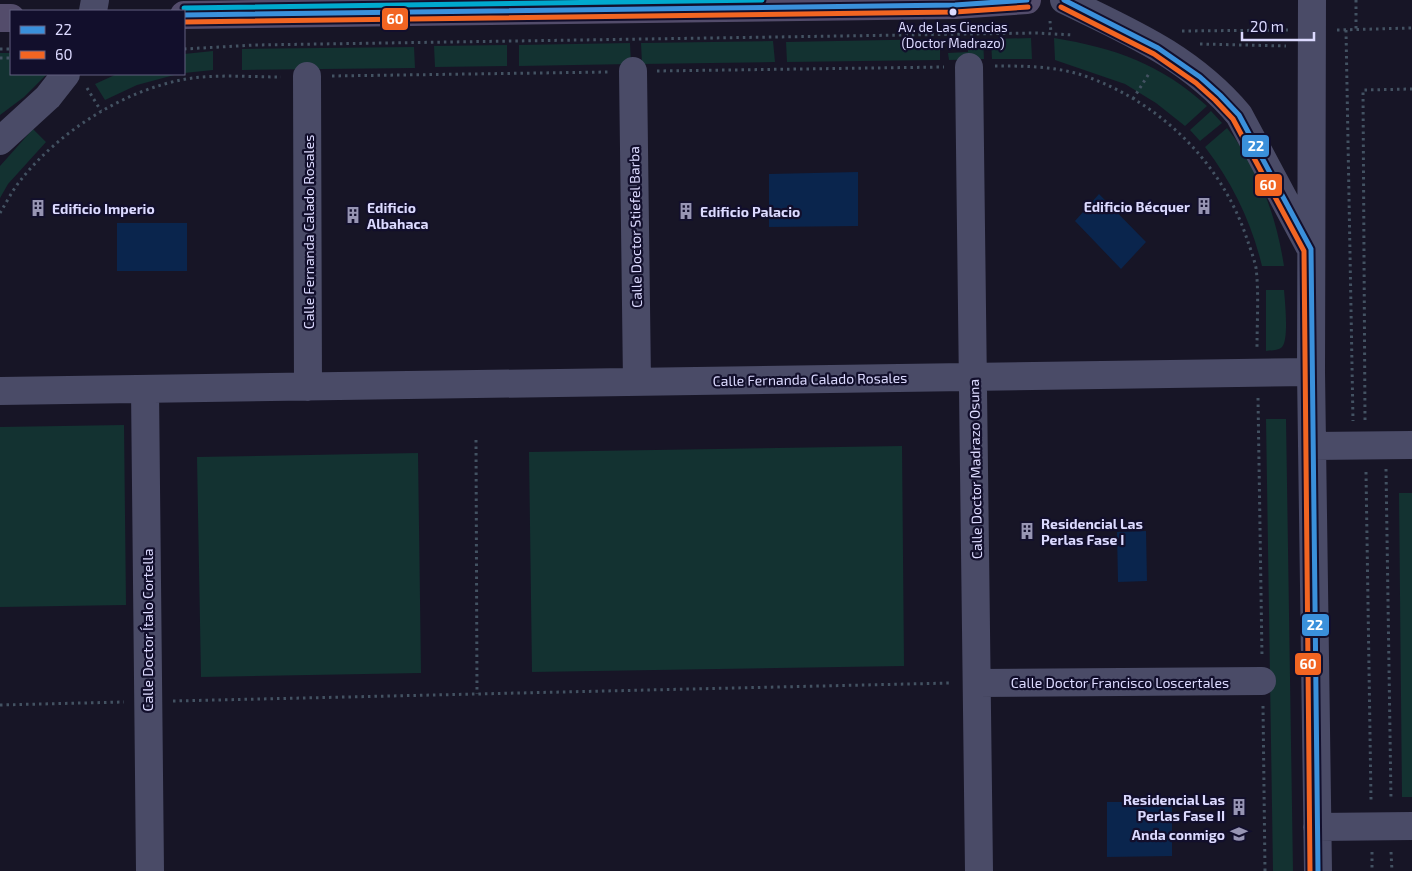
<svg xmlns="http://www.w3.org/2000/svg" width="1412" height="871" font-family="'Exo 2',sans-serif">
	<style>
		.green { fill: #133231 }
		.water { fill: #0a254d }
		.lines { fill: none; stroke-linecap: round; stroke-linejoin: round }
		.path { stroke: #435262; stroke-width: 3; stroke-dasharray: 2.5 4; stroke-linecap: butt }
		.minor { stroke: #4a4b67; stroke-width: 28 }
		.major { stroke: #534c6b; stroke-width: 28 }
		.bus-1-casing { stroke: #120f2c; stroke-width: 9 }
		.bus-2-casing { stroke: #120f2c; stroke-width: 9 }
		.bus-3-casing { stroke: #120f2c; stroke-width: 9 }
		.bus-1 { stroke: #3a90db; stroke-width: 5 }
		.bus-2 { stroke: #f26522; stroke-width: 5 }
		.bus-3 { stroke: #00a9ce; stroke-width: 5 }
		.bus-dot { fill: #dcdaff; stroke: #120f2c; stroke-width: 2 }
		.labels { text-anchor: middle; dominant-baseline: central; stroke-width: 4.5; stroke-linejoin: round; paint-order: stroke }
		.bus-label { font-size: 13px; fill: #dcdaff; stroke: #120f2c }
		.poi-label { font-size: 14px; font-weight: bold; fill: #dcdaff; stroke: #120f2c; text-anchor: start }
		.street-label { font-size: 14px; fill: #dcdaff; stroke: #120f2c }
		.line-badge { stroke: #120f2c; stroke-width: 2 }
		.badge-label { font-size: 14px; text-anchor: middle; font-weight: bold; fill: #fff }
	</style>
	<rect width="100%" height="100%" fill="#171526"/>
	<path class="green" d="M1031 38 1032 59H992L991 39Z
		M1054 38C1115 48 1161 64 1207 106L1185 126 1156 103 1125 84 1055 60Z
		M940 39V60L787 62 786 42Z
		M968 39H983L984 59 949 60 948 53 968 52Z
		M773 41 775 62 642 64 641 43Z
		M630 43 631 64 519 66V45Z
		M507 45V66L435 67 434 46Z
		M414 47 415 68 242 70V49Z
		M213 51V70L184 73V54Z
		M0 53H11V74H47L24 97 0 115Z
		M117 74H178L137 85 105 100 95 84Z
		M1211 111 1222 123 1200 141 1190 130Z
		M1227 128C1259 168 1276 215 1284 266H1262C1251 221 1233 184 1205 147Z
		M33 129 46 142 8 184 0 198V166Z
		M1266 290H1284C1285 301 1289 340 1282 347 1278 351 1271 350 1266 351Z
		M1266 419H1286L1293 871H1273Z
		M124 425 126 605 0 607V427Z
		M902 446 904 666 532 672 529 452Z
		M418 453 421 673 201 677 197 457Z
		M1399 493H1412V797H1402Z"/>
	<path class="water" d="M858 172V226L769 227V174Z
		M1099 194 1146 242 1121 269 1075 221Z
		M117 223H187V271H117Z
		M1146 531 1147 581 1118 582 1117 532Z
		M1107 802H1172V856L1107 857Z"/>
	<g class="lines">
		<path class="path" d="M1356 0V29
			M1050 21 1051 33
			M1337 30 1412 28
			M1346 30 1353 421
			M1182 31 1288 30
			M1200 44 1286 46
			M0 49H11
			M184 49 254 45 1036 33 1073 35
			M0 58H11
			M995 66C1024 66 1056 66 1085 76 1161 103 1222 163 1247 239 1250 248 1254 258 1256 268 1259 293 1257 321 1257 347
			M657 71 944 67
			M332 76 609 72
			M87 88 101 111
			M1133 99 1150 72
			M0 213C6 203 12 191 20 181 58 132 124 90 186 79 216 74 250 77 281 77
			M1258 398 1262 657
			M1365 420 1363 90 1412 89
			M476 440 477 694
			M1386 469 1391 800
			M1366 472 1371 800
			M173 701 951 683
			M0 705 124 702
			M1263 706 1265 871
			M1372 852V871
			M1391 852 1392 871"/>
		<path class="minor" d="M1064 0C1130 32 1190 57 1239 115L1309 246
			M1312 0 1311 372 1318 871
			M93 11 95 0
			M969 67 979 871
			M633 71 637 382
			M307 76 308 387
			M0 141 48 97 66 74
			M145 389 150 871
			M0 391 1311 372
			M1312 446 1412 445
			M977 683 1262 681
			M1317 827 1412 826"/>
		<path class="major" d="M184 15 955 5 1027 0
			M0 18H11"/>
		<g class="bus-1-casing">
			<path id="bus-1" d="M1064 0 1158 48 1200 77 1220 95 1239 115 1311 249 1318 871
				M184 15 955 5 1027 0"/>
		</g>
		<g class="bus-2-casing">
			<path id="bus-2" d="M1061 7 1154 54 1196 83 1215 100 1233 119 1304 251 1310 871
				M184 22 955 12 1028 7"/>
		</g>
		<g class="bus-3-casing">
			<path id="bus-3" d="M184 8 762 0"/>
		</g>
		<use href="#bus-1" class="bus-1"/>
		<use href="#bus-2" class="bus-2"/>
		<use href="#bus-3" class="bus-3"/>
	</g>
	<defs>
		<g id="building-bare" transform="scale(1.35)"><path d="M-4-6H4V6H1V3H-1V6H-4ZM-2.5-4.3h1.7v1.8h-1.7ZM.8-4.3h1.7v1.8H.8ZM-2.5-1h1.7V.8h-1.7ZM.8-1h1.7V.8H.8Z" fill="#9795b3" stroke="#120f2c" stroke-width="2.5" paint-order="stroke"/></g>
		<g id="school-bare" transform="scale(1.35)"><path d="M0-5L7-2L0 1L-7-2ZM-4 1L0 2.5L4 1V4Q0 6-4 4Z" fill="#9795b3" stroke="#120f2c" stroke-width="2.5" paint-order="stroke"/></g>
	</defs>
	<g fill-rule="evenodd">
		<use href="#building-bare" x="1204" y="206"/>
		<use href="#building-bare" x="38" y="208"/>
		<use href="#building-bare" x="686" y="211"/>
		<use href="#building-bare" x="353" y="215"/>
		<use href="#building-bare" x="1027" y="531"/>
		<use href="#building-bare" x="1239" y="807"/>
		<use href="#school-bare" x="1239" y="834"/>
	</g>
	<circle class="bus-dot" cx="953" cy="12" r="4.5"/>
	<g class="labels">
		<g class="bus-label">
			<text x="953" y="27">Av. de Las Ciencias<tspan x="953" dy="16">(Doctor Madrazo)</tspan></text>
		</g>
		<g class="poi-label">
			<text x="1190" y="206" text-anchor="end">Edificio Bécquer</text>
			<text x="367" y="207">Edificio<tspan x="367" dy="16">Albahaca</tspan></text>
			<text x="52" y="208">Edificio Imperio</text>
			<text x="700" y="211">Edificio Palacio</text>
			<text x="1041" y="523">Residencial Las<tspan x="1041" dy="16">Perlas Fase I</tspan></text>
			<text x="1225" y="799" text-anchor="end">Residencial Las<tspan x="1225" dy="16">Perlas Fase II</tspan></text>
			<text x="1225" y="834" text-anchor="end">Anda conmigo</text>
		</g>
		<g class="street-label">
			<text transform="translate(635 227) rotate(-91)">Calle Doctor Stiefel Barba</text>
			<text transform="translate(308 232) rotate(-90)">Calle Fernanda Calado Rosales</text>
			<text transform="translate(810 379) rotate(-1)">Calle Fernanda Calado Rosales</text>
			<text transform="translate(975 469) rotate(-91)">Calle Doctor Madrazo Osuna</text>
			<text transform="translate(147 630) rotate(-90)">Calle Doctor Ítalo Cortella</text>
			<text x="1120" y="682">Calle Doctor Francisco Loscertales</text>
		</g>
	</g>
	<g class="line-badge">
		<rect x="381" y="7" width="28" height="24" rx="5" fill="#f26522"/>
		<rect x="1241" y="134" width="29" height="24" rx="5" fill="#3a90db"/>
		<rect x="1254" y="173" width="29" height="24" rx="5" fill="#f26522"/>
		<rect x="1301" y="613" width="29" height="24" rx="5" fill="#3a90db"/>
		<rect x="1294" y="652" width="28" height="24" rx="5" fill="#f26522"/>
	</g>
	<g class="badge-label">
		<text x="395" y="24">60</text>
		<text x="1256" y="151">22</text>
		<text x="1268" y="190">60</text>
		<text x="1315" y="630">22</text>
		<text x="1308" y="669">60</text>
	</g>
	<rect x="10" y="10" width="175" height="65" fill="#120f2c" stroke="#636080"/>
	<rect x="20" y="26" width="25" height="8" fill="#3a90db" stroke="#636080"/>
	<text x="55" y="35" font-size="15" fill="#dcdaff">22</text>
	<rect x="20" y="51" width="25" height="8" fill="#f26522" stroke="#636080"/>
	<text x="55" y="60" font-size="15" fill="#dcdaff">60</text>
	<path d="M1242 32v8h72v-8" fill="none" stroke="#dcdaff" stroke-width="2.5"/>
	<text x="1250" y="32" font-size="15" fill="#dcdaff" stroke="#120f2c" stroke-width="4" paint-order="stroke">20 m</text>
</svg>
